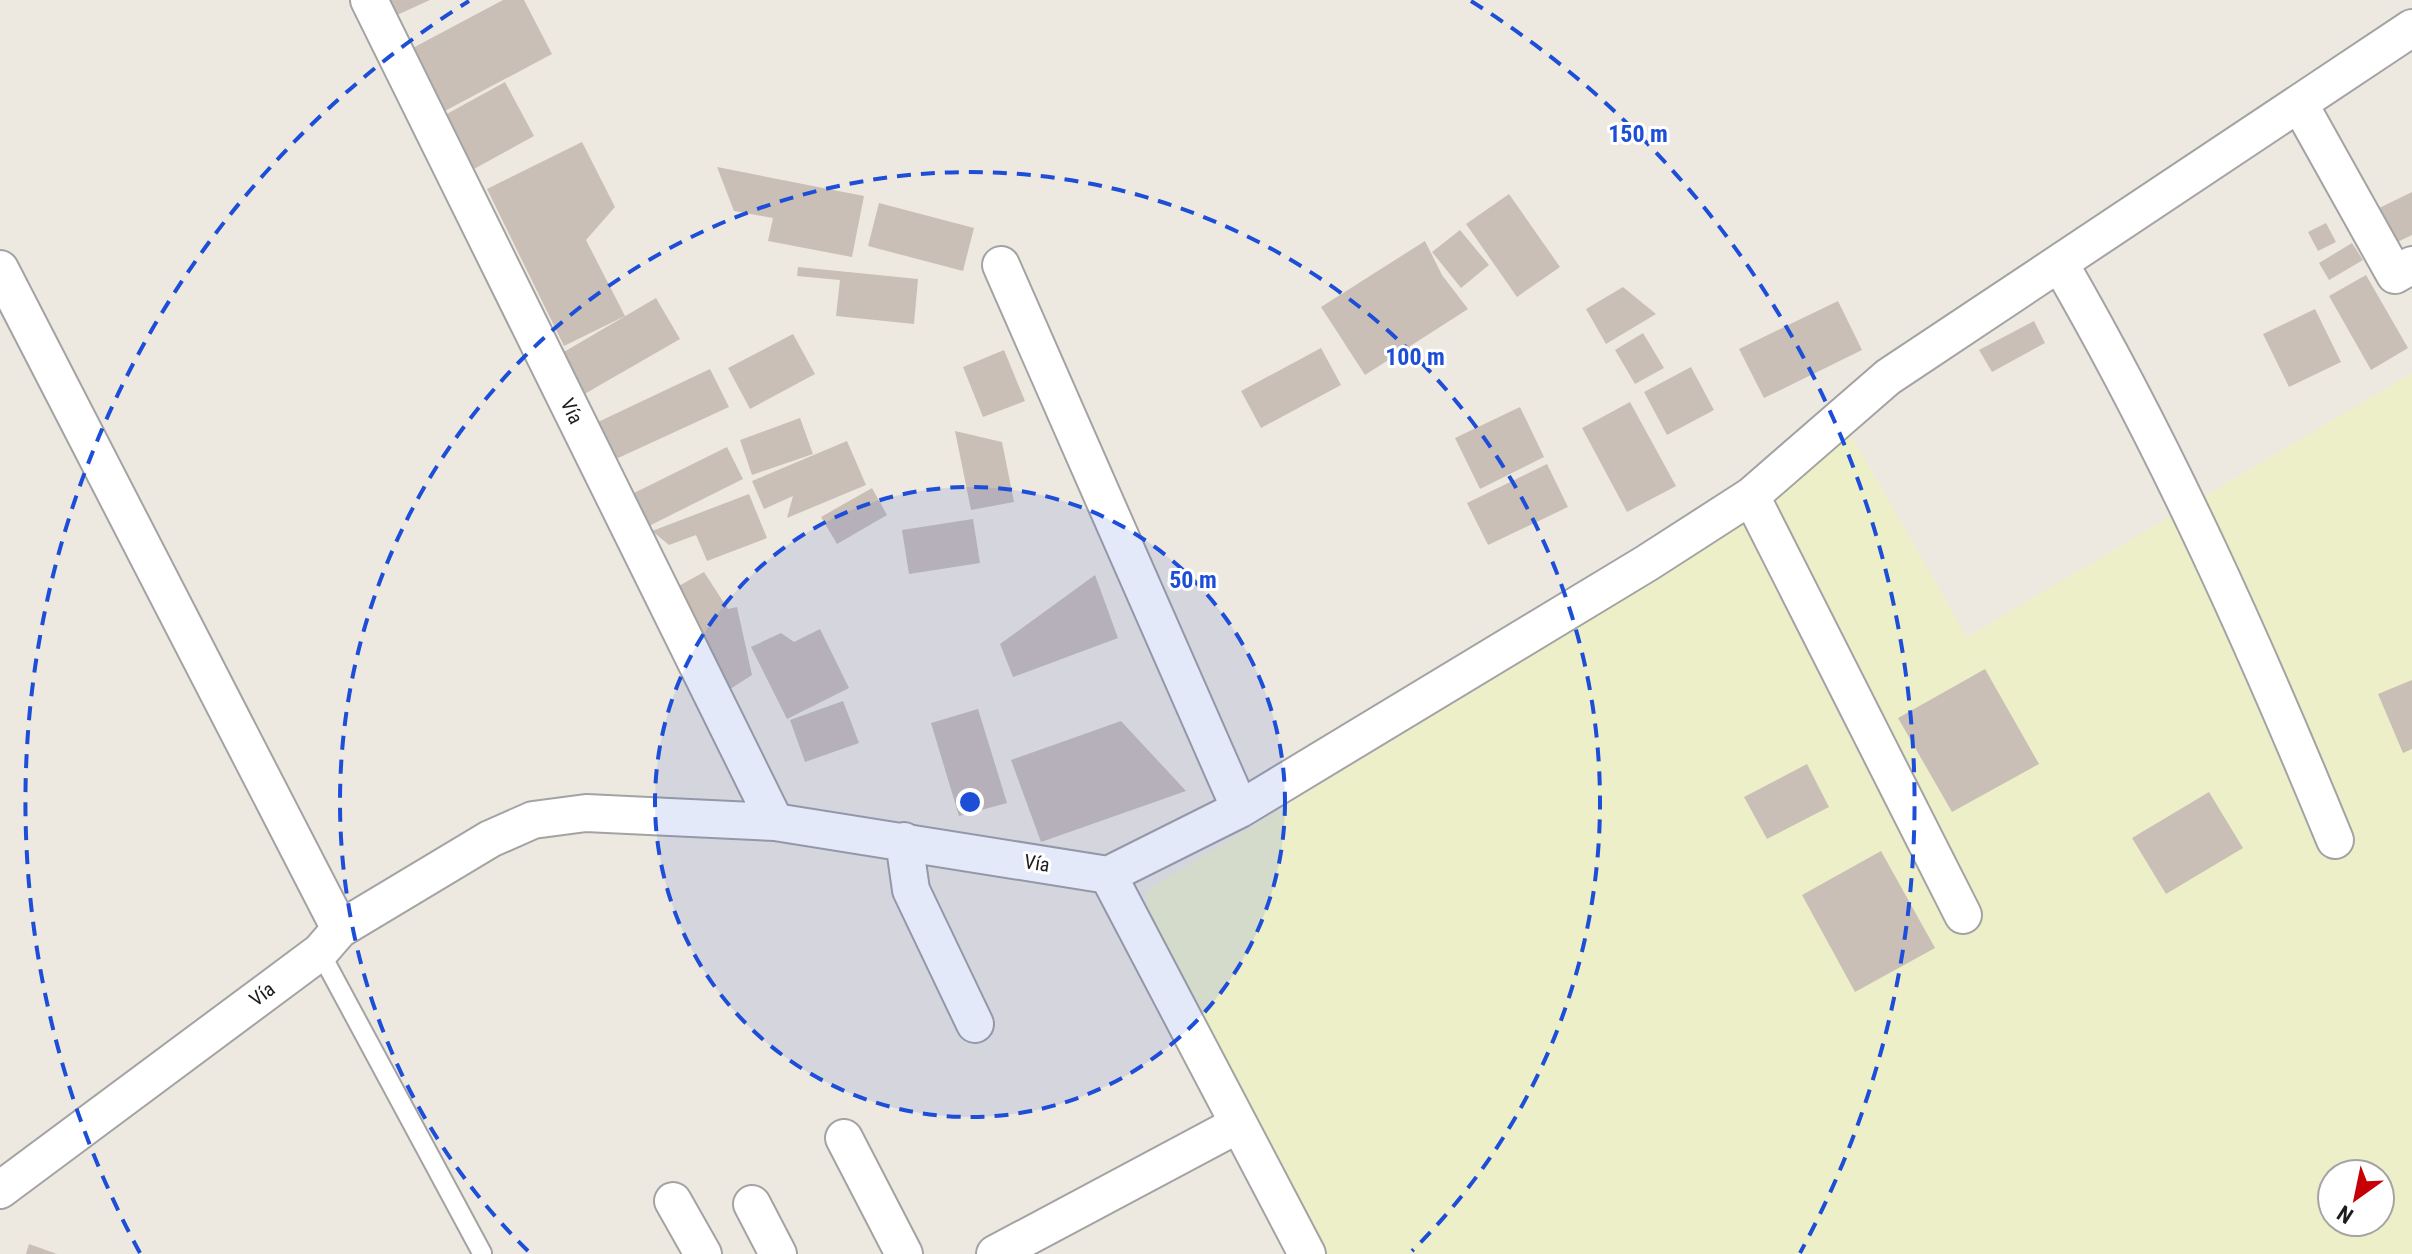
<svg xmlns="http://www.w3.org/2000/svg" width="2412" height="1254" font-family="'Roboto Condensed',sans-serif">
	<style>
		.farmland { fill: #edefc9; fill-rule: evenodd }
		.building { fill: #cabfb6 }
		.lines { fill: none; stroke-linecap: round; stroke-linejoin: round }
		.service-casing { stroke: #a3a3a3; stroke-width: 22 }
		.minor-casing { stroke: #a3a3a3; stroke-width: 40 }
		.service { stroke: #fff; stroke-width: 18 }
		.minor { stroke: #fff; stroke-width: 36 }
		.ring { fill: none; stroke: #1d4ed8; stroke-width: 4; stroke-dasharray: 14 10 }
		.labels { text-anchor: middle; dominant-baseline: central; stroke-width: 6; stroke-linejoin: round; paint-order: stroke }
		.street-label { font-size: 20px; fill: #1c1c1c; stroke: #fff }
		.centre { fill: #1d4ed8; stroke: #fff; stroke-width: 4 }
		.ring-label { font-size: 24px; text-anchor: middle; font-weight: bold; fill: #1d4ed8; stroke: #fff; stroke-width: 6; stroke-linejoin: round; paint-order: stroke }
	</style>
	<rect width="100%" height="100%" fill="#eee9e0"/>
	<path class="farmland" d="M2412 373V1254H1326L1152 952 1146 891 1661 577 1844 423 1967 637ZM2332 1174H2380V1222H2332Z"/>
	<path class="building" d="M390 0H430L397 15Z
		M503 0H524L552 54 443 112 409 50Z
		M505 82 534 136 474 169 445 115Z
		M582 142 615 207 586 240 625 316 564 346 487 189Z
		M717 167 864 196 852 257 768 241 773 218 734 211Z
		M2412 192V235L2387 247 2371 212Z
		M1509 194 1560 267 1517 297 1466 224Z
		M879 203 974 228 963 271 868 246Z
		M2326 223 2336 242 2318 251 2308 232Z
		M1460 230 1489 265 1461 288 1432 252Z
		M1425 241 1442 275 1468 309 1365 375 1321 307Z
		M2352 243 2363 260 2329 280 2319 263Z
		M798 267 918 279 914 324 836 316 840 280 797 276Z
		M2366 275 2408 348 2371 370 2329 296Z
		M1623 287 1656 314 1606 344 1586 309Z
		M656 298 680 339 581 396 557 356Z
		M1838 301 1862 350 1764 398 1739 349Z
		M2315 309 2341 362 2289 387 2263 334Z
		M2034 321 2045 343 1992 372 1979 350Z
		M1643 333 1664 368 1635 384 1615 350Z
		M793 334 815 374 750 409 728 368Z
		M1321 348 1341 385 1261 428 1241 391Z
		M1004 350 1025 401 983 417 963 367Z
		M1691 367 1714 410 1667 435 1644 392Z
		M710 369 729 407 616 459 598 422Z
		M1630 402 1676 486 1627 512 1582 428Z
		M1520 407 1544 457 1480 489 1455 438Z
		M800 418 813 454 752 475 740 440Z
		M955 431 1002 442 1014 502 971 510Z
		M847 441 866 485 787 518 793 496 764 509 752 481Z
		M727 447 743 479 649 526 632 494Z
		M1547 464 1568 507 1488 545 1467 503Z
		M872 488 887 515 837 544 821 517Z
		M749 494 767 538 707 561 696 535 669 545 652 531Z
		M973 519 980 563 909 574 902 530Z
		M704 572 728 609 737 607 752 675 727 691 666 593Z
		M1095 575 1118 638 1013 677 1000 644Z
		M820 629 849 688 787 719 751 647 781 633 794 642Z
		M1985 669 2039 764 1952 812 1898 718Z
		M2412 680V749L2403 753 2378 694Z
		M843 701 859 743 805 762 790 720Z
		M978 709 1007 803 959 816 931 723Z
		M1121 721 1186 791 1041 842 1011 760Z
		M1807 764 1829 807 1767 839 1744 797Z
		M2209 792 2243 848 2166 894 2132 838Z
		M1881 851 1935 948 1855 992 1802 895Z
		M29 1244 57 1254H26Z"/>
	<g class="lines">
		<g class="service-casing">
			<path id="service" d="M320 952 482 1253"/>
		</g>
		<g class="minor-casing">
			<path id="minor" d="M369 0 775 822
				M2300 105 2395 275 2412 265
				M2060 264C2167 449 2254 643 2335 840
				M1001 265 1240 809
				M0 269 340 929
				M1751 496 1963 915
				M904 841 911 890 975 1024
				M1108 875 1240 809 1647 563 1751 496 1888 377 2412 28
				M1108 875 1307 1254
				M844 1138 904 1254
				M0 1190 320 952 340 929 490 839 533 820 586 813 775 822 1108 875
				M673 1201 703 1254
				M752 1204 778 1254
				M995 1254 1237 1125"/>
		</g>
		<use href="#service" class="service"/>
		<use href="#minor" class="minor"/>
	</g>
	<circle cx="970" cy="802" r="315" fill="#1d4ed8" fill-opacity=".12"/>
	<g class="ring">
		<circle cx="970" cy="802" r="315"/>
		<path d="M528 1251A630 630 0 1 1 1412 1251"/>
		<path d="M140 1253A945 945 0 0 1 469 1M1471 1A945 945 0 0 1 1800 1253"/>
	</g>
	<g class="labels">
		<g class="street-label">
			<text transform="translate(572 411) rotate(64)">Vía</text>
			<text transform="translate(1037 863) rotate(9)">Vía</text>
			<text transform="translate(262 994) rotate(-37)">Vía</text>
		</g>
	</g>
	<circle cx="970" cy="802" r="12" class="centre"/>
	<g class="ring-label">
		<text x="1638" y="142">150 m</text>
		<text x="1415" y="365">100 m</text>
		<text x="1193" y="588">50 m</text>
	</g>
	<g transform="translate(2356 1198) rotate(213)"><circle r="38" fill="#ffffff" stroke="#a4a4a4" stroke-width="2"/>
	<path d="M0-6L14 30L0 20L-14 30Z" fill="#c70005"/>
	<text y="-12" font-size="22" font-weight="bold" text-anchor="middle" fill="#1c1c1c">N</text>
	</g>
</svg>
